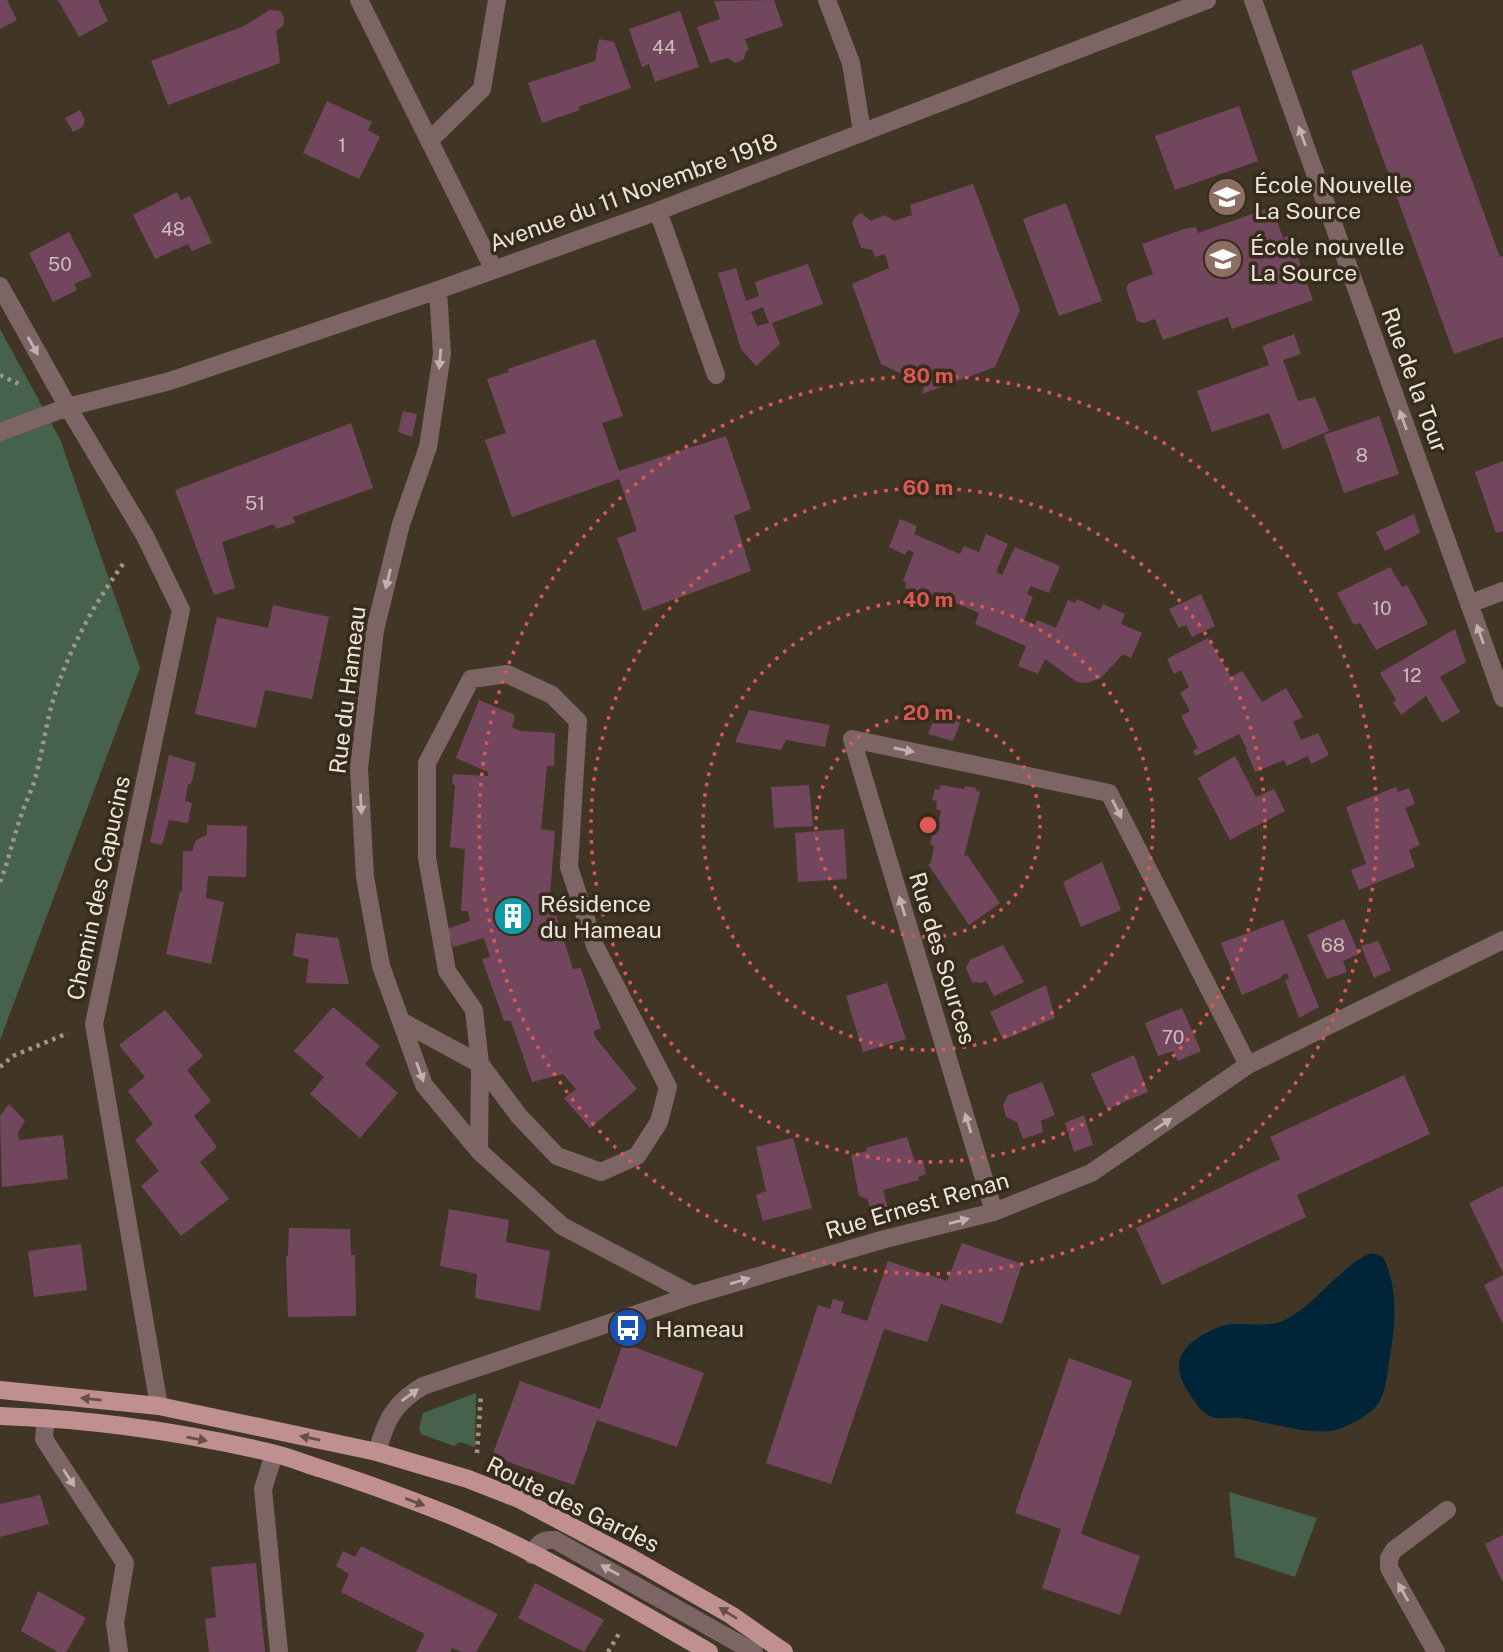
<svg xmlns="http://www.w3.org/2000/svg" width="1503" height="1652" font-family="'Public Sans',sans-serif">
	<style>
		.green { fill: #46614c }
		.water { fill: #012538 }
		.building { fill: #72475d; fill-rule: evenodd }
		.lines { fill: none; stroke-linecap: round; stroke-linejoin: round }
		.path { stroke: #9f9689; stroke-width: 4.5; stroke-dasharray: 3.5 5; stroke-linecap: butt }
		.minor { stroke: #7c6564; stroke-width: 18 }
		.major { stroke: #bf908f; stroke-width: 18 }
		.oneway { fill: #c0b2ac }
		.oneway2 { fill: #674f44 }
		.ring { fill: none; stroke: #dc5855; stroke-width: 3.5; stroke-dasharray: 3.5 7 }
		.labels { text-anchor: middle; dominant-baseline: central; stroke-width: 7; stroke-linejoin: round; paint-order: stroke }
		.number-label { font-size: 19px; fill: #cebebc }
		.poi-label { font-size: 23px; fill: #ede6dc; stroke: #372c1c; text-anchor: start }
		.street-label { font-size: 23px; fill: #ede6dc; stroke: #372c1c }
		.centre { fill: #dc5855; stroke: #372c1c; stroke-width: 3.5 }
		.ring-label { font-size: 21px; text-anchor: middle; font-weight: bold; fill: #dc5855; stroke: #372c1c; stroke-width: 7; stroke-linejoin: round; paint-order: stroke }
	</style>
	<rect width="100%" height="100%" fill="#413626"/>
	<path class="green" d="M0 329 60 439 140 668 0 1040Z
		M476 1393 475 1447 460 1442 454 1446 421 1434 419 1429 423 1413Z
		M1229 1492 1317 1518 1295 1577 1235 1557Z"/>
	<path class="water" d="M1373 1253 1383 1257C1398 1286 1396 1323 1390 1356 1387 1370 1387 1395 1376 1406 1368 1416 1347 1427 1335 1430 1311 1436 1265 1421 1240 1418 1230 1417 1217 1420 1209 1416 1199 1410 1194 1400 1188 1392 1169 1361 1182 1345 1212 1330 1233 1318 1258 1329 1280 1322 1310 1312 1347 1258 1373 1253Z"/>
	<path class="building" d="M0 0H7L17 20 0 29Z
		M58 0H98L108 21 79 37Z
		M774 0 783 26 745 39 749 50 746 51 744 59 735 63 728 58 710 63 697 27 720 19 714 1Z
		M270 10 280 11 284 17 283 26 276 31 280 63 168 105 151 61 244 26Z
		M680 11 699 67 655 82 649 64 642 67 629 29Z
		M599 39 614 42 631 88 578 107 580 110 542 123 528 83 595 61Z
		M1422 44 1500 257 1503 256V337L1454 354 1351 71Z
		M327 101 372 122 368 130 380 137 359 179 303 153Z
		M1239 106 1258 161 1175 190 1155 136Z
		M80 110 85 119 83 127 73 132 65 118Z
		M973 184 1020 310 995 367 922 394 924 385 881 364 852 284 889 268 885 254 875 257 872 250 861 248 852 222 856 216 861 213 871 221 885 215 894 221 912 215 910 205Z
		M177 192 181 200 190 196 212 243 192 251 188 244 155 259 133 215Z
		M1066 203 1102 301 1059 316 1023 219Z
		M1272 207 1283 238 1290 235 1313 300 1232 329 1228 317 1163 340 1155 319 1144 323 1137 321 1126 288 1129 283 1153 274 1142 244 1184 229 1196 227 1198 233Z
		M69 232 92 276 74 284 77 290 53 302 29 253Z
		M808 264 823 304 772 323 780 344 756 366 741 349 718 273 736 268 746 301 759 296 755 282ZM763 307 769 323 757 326 751 312Z
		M1294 334 1301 354 1283 360 1298 401 1315 397 1329 431 1283 450 1269 413 1212 432 1197 391 1269 365 1262 346Z
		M595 339 623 416 602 423 619 471 726 436 751 509 734 516 751 571 643 611 617 538 637 531 619 479 512 517 485 440 506 433 487 379 509 372 508 369Z
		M403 411 417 414 412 437 398 432Z
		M1379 416 1399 474 1344 493 1324 435Z
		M351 423 373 488 293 517 295 523 276 529 274 524 222 542 235 588 214 595 175 490Z
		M1503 461V531L1496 533 1475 472Z
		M1414 514 1420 533 1385 551 1376 532Z
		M900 519 917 526 914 534 960 554 964 546 979 552 986 534 1008 544 996 572 1002 575 1015 547 1060 566 1049 593 1031 586 1027 594 1033 597 1024 620 1035 625 1037 620 1056 628 1068 600 1075 603 1077 599 1100 610 1103 604 1125 614 1121 624 1142 633 1131 658 1123 654 1101 678 1087 683 1077 682 1045 659 1038 674 1018 666 1026 646 975 624 979 613 949 600 943 604 931 599 930 594 923 590 918 593 905 588 906 583 903 581 914 552 908 550 905 555 889 547Z
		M1390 567 1402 587 1407 585 1428 624 1376 650 1360 623 1354 625 1337 593Z
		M1201 594 1215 626 1192 637 1186 625 1179 628 1169 609Z
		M273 605 329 617 312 699 265 690 256 728 195 714 217 617 268 628Z
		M1455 629 1466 662 1440 677 1460 712 1442 723 1426 696 1401 715 1393 702 1396 700 1380 673Z
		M1208 638 1231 677 1242 671 1262 702 1286 688 1303 717 1293 722 1301 740 1318 733 1329 755 1311 764 1308 756 1287 766 1284 760 1255 772 1246 750 1247 749 1239 734 1196 756 1193 751 1198 748 1181 716 1190 711 1180 693 1189 687 1181 670 1174 674 1167 659Z
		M479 700 515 715 512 727 520 731 555 733 554 766H547L541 829 555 831 549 908H554L573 969 581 968 601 1028 594 1031 595 1037 637 1089 590 1128 564 1098 576 1089 563 1074 532 1082 511 1021H504L482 959 490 957 484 938 453 947 447 929 470 921 468 911H461L465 849 450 847 455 785 452 784 453 774 488 776V772L456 758Z
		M749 710 830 725 825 747 786 740 781 750 735 742Z
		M937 712 960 723 953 741 928 734Z
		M169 755 196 763 191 784H188L185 801 192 803 188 823 169 820 162 845 150 842Z
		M1235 756 1256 797 1274 789 1285 811 1230 840 1198 778Z
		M809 785 813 826 774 828 771 787Z
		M941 785 964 789 965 786 976 788V791L980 792 964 856 967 855 1000 903 969 925 928 864 931 863 934 846 930 844 935 824 938 825 941 811 936 809 937 801 932 800 935 789 939 790Z
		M1396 787 1398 792 1409 788 1415 804 1405 808 1420 845 1409 850 1415 867 1359 890 1351 870 1366 864 1346 807Z
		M207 825 247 826 246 877 208 876 206 898 224 902 211 964 166 954 180 891 182 892 183 851H192L196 840 207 835Z
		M844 829 847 879 798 882 795 833Z
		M1102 862 1121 910 1081 927 1063 882Z
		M1344 919 1359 954 1343 961 1347 972 1327 979 1307 935Z
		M1283 920 1319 1007 1299 1018 1285 980 1289 979 1287 973 1281 976V978L1242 995 1221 943Z
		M296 933 338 938 349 984 306 983 309 959 293 956Z
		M1378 941 1391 970 1374 978 1361 946Z
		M1003 945 1024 982 994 996 986 981 981 983 972 982 966 968 970 960Z
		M887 983 906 1039 863 1052 846 996Z
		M1046 985 1055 1018 1003 1040 990 1012Z
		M333 1007 380 1046 365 1064 398 1093 360 1138 310 1094 324 1077 294 1051Z
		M1182 1008 1201 1051 1178 1061 1173 1051 1158 1056 1145 1023Z
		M165 1010 203 1056 187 1070 211 1101 194 1116 217 1147 200 1162 229 1199 181 1236 141 1186 159 1171 135 1140 153 1124 128 1091 145 1077 119 1045Z
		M1134 1055 1148 1092 1107 1109 1091 1074Z
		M1404 1075 1430 1134 1297 1195 1306 1217 1162 1285 1136 1228 1280 1159 1270 1137Z
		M1042 1082 1055 1115 1041 1121 1043 1132 1023 1139 1017 1122 1006 1117 1003 1105 1008 1095Z
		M9 1104 25 1121 18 1132 19 1140 63 1135 68 1179 2 1187 0 1116Z
		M1084 1115 1093 1145 1074 1152 1065 1123Z
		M907 1137 915 1162 923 1160 926 1174 918 1177 919 1180 883 1190 889 1213 871 1217 868 1199 859 1196 851 1155 867 1151 866 1148Z
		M793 1138 812 1208 763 1221 756 1195 766 1191 756 1147Z
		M1503 1186V1273L1469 1203Z
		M449 1209 509 1220 506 1242 550 1251 540 1311 475 1298 477 1274 440 1266Z
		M289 1228 350 1229 351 1255H355L356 1316 288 1317 286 1256H288Z
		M962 1243 1022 1264 1002 1324 941 1304 927 1342 884 1329 831 1484 766 1463 818 1305 830 1309 833 1299 844 1302 841 1313 867 1321 888 1261 947 1281Z
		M81 1244 87 1290 34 1297 28 1251Z
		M1503 1275V1324L1484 1285Z
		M623 1343 704 1373 677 1447 597 1420 574 1485 492 1456 520 1381 600 1409Z
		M1069 1358 1132 1381 1081 1534 1140 1556 1120 1615 1042 1588 1061 1529 1015 1513Z
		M40 1495 49 1524 0 1537V1504Z
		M1503 1535V1583L1485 1544Z
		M361 1546 498 1614 476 1652H462L452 1648 450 1652H416L425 1634 341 1592 349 1574 336 1566 343 1551 355 1557Z
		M256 1563 265 1652H209L205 1619 216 1617 211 1567Z
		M535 1583 604 1620 584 1652 518 1618Z
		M38 1591 86 1618 66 1652H58L21 1631Z"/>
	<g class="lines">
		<path class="path" d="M0 375 23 386
			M0 882C9 860 13 838 21 816 25 802 33 789 36 775 43 749 46 723 54 697 70 647 95 602 126 560
			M0 1067 13 1056 68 1033
			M477 1453 481 1395
			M608 1652 620 1632"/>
		<path class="minor" d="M359 0 494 270
			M827 0 851 63 862 132
			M1253 0 1503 698
			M429 141 482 89 497 0
			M658 211 716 375
			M0 286 68 407 145 536 181 610 94 1024 159 1406
			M438 290 442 354 428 447 401 524 375 630 359 768 365 877 381 966 424 1085 479 1151 562 1226 693 1295
			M0 432 68 407 170 381 438 290 658 211 1207 0
			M1469 604 1503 591
			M507 674 552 695 578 721 569 867 595 946 668 1087 659 1122 637 1156 601 1172 557 1156 519 1116 480 1064 474 1010 447 971 427 858V763L471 679Z
			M401 1021 480 1064 479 1151
			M994 1212 852 739 1109 793 1248 1065
			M46 1418 44 1439 125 1563 115 1623 119 1652
			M377 1452C386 1420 394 1403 423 1386L693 1295 885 1239 994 1212 1091 1173 1248 1065 1503 940
			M274 1454 263 1489 279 1652
			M532 1555C539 1543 541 1539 555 1540L754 1652
			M1436 1652 1389 1568V1558L1394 1550 1447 1510"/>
		<path class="major" d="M0 1390 159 1406 377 1452 468 1479 519 1499 633 1559 731 1615 784 1652
			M0 1416C91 1419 183 1432 272 1453 289 1457 306 1464 322 1469 366 1483 409 1499 452 1516 541 1553 625 1604 709 1652"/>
	</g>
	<defs><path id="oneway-solid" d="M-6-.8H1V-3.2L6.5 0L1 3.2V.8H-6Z" transform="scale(1.75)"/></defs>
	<g class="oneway">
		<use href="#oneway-solid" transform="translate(1302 136) rotate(-110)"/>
		<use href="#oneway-solid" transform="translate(33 346) rotate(61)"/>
		<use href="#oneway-solid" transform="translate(440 359) rotate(95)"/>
		<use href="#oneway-solid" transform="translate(1403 420) rotate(-110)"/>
		<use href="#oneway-solid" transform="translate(388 579) rotate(104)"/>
		<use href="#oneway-solid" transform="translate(1480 634) rotate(-110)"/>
		<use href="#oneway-solid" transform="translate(904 750) rotate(12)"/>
		<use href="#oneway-solid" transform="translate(361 804) rotate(87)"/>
		<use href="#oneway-solid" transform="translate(1117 809) rotate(63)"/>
		<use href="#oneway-solid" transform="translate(902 906) rotate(-107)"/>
		<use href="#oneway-solid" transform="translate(420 1072) rotate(70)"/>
		<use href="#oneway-solid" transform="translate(968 1123) rotate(-107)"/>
		<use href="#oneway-solid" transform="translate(1163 1124) rotate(-34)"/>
		<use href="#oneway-solid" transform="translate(959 1221) rotate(-14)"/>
		<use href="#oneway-solid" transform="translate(740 1281) rotate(-16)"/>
		<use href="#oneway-solid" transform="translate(410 1395) rotate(-36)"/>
		<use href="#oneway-solid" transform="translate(69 1478) rotate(57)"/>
		<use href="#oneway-solid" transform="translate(610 1570) rotate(-151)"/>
		<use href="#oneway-solid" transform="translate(1403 1592) rotate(-119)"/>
	</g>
	<g class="oneway2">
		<use href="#oneway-solid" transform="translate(91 1399) rotate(-174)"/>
		<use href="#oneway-solid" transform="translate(310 1438) rotate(-168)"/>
		<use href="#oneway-solid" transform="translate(197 1439) rotate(10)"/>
		<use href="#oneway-solid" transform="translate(415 1502) rotate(21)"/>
		<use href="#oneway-solid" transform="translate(728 1613) rotate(-148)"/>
	</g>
	<g class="ring">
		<circle cx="928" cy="825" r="112"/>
		<circle cx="928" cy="825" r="225"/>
		<circle cx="928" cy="825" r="337"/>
		<circle cx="928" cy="825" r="449"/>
	</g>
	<defs>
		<g id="school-disc" transform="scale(2.0125)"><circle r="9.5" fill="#8d6e63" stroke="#372c1c"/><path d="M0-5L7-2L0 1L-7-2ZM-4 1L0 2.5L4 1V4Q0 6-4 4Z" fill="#fff"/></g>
		<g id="building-disc" transform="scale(2.0125)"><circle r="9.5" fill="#0f9aa8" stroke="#372c1c"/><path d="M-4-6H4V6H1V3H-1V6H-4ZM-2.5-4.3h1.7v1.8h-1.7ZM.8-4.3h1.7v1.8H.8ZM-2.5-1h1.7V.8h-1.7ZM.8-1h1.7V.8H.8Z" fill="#fff"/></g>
		<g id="bus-disc" transform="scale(2.0125)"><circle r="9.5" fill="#1a4fb4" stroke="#372c1c"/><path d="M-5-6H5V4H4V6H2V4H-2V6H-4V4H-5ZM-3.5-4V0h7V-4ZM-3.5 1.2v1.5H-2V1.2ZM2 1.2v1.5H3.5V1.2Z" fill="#fff"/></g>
	</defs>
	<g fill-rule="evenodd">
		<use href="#school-disc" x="1227" y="197"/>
		<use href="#school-disc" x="1223" y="259"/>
		<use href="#building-disc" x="513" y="916"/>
		<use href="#bus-disc" x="628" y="1328"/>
	</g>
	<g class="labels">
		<g class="number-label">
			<text x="664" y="47">44</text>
			<text x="342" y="145">1</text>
			<text x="173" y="229">48</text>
			<text x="60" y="264">50</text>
			<text x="1362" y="455">8</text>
			<text x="255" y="503">51</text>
			<text x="1382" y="608">10</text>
			<text x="1412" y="675">12</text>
			<text x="1333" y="945">68</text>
			<text x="1173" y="1037">70</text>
		</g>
		<g class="poi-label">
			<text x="1254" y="184">École Nouvelle<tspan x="1254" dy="26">La Source</tspan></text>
			<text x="1250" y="246">École nouvelle<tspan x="1250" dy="26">La Source</tspan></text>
			<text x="540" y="903">Résidence<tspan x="540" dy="26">du Hameau</tspan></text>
			<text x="655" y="1328">Hameau</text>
		</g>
		<g class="street-label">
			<text transform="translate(633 192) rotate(-20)">Avenue du 11 Novembre 1918</text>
			<text transform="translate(1415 380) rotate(70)">Rue de la Tour</text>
			<text transform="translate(347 690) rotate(-83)">Rue du Hameau</text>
			<text transform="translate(98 888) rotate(-78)">Chemin des Capucins</text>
			<text transform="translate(943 958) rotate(73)">Rue des Sources</text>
			<text transform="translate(917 1205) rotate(-16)">Rue Ernest Renan</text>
			<text transform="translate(573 1504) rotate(26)">Route des Gardes</text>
		</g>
	</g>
	<circle cx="928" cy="825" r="10" class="centre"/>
	<g class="ring-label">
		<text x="928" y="383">80 m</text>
		<text x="928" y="495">60 m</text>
		<text x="928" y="607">40 m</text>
		<text x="928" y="720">20 m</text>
	</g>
</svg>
